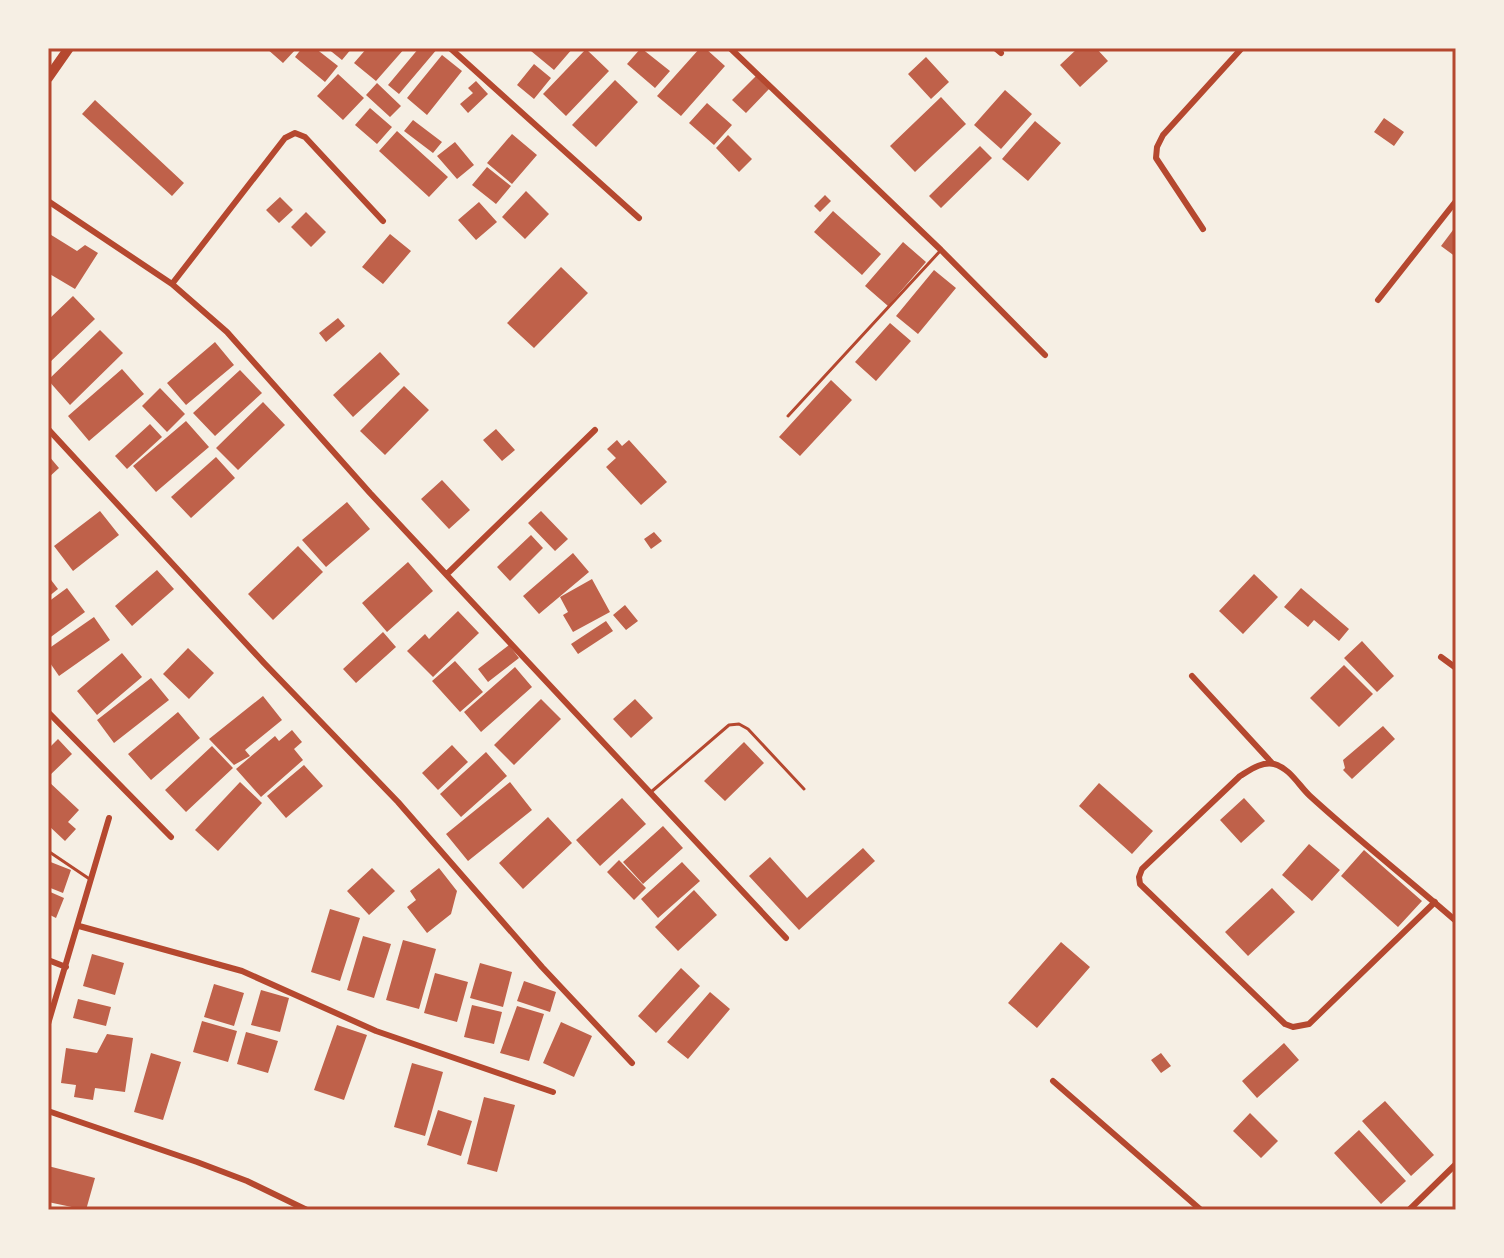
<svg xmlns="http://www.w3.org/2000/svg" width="1504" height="1258" font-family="Jost,sans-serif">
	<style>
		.building { fill: #bf614a }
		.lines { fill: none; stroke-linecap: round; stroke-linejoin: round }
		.service { stroke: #b5482f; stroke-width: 3 }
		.minor { stroke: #b5482f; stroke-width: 6 }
		.primary { stroke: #b5482f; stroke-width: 10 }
		.neatline { fill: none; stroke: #b5482f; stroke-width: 3 }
	</style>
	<rect width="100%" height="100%" fill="#f6efe4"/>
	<path class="building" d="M266 48H297L283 63Z
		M302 48H315L338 66 325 82 295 57Z
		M327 48H352L342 60Z
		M367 48H405L376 81 354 63Z
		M419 48H438L399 94 388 85Z
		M533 48H573L554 70 531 51Z
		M641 48 670 71 655 88 627 64Z
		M700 48H705L725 66 681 116 657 96Z
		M1078 48H1096L1108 61 1080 87 1060 65Z
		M586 49 609 71 566 116 543 94Z
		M442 55 462 71 427 115 407 98Z
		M926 57 949 82 931 99 908 74Z
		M534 64 551 78 534 99 517 85Z
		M338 74 364 98 343 120 317 96Z
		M756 76 770 88 746 113 732 100Z
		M615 80 638 102 596 147 572 125Z
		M476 81 488 94 468 113 460 104 473 93 468 88Z
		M377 83 401 106 390 117 366 95Z
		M1005 90 1032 114 1001 149 974 125Z
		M941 97 966 124 915 172 890 146Z
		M95 100 184 183 172 196 82 114Z
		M707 103 732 125 714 145 689 123Z
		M370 108 392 127 377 144 355 125Z
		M1384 118 1404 132 1394 146 1374 132Z
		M413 120 442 142 433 153 404 131Z
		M1035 121 1061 143 1028 181 1002 159Z
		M397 131 448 177 429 197 379 151Z
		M512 134 537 155 512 184 487 163Z
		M728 135 752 159 739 172 716 148Z
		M455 142 474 165 457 179 437 156Z
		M980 146 992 158 941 208 929 196Z
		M487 167 511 186 496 204 472 185Z
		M526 191 549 214 525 239 502 217Z
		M825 195 831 201 820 212 814 206Z
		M280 197 293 210 279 223 266 210Z
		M479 202 497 222 476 240 458 220Z
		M833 211 881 254 862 275 814 232Z
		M306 212 326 232 311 247 291 227Z
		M1456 226V257L1441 246Z
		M48 233 77 251 85 245 98 253 75 289 48 273Z
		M390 234 411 251 383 284 362 267Z
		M903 242 926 262 888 306 865 286Z
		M561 267 588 293 534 348 507 323Z
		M934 270 956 288 918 334 896 316Z
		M73 296 95 319 48 364V320Z
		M338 318 345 326 326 342 319 333Z
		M890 323 911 341 876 381 855 362Z
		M100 330 123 353 70 405 48 380Z
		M215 342 234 365 186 405 167 383Z
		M380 352 400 374 353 417 333 395Z
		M122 369 144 394 89 441 68 416Z
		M240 370 262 393 215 436 193 413Z
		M831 380 852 400 800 456 779 437Z
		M404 386 429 410 385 455 360 431Z
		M160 388 185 414 167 432 142 406Z
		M263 402 285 425 238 470 216 448Z
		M186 421 209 447 156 492 133 466Z
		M150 424 162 437 127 469 115 456Z
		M496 429 515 450 502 461 483 440Z
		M617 440 622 446 629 440 667 482 641 505 606 467 616 458 607 449Z
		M48 455 59 468 48 478Z
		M216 457 235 478 191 518 171 497Z
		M442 480 470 510 449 529 421 499Z
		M347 502 370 529 326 567 302 540Z
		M100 511 119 535 73 571 54 546Z
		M541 511 568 539 555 551 528 523Z
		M654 532 662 541 651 549 644 539Z
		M531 535 543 548 510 581 497 567Z
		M298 546 323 572 273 620 248 594Z
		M573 553 589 572 539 614 523 596Z
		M408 562 433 591 387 632 362 603Z
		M157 570 174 589 132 626 115 606Z
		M1254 574 1278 597 1243 634 1219 611Z
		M48 576 58 589 48 597Z
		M592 579 610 612 573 632 563 615 568 612 560 597Z
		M67 588 85 612 48 639V602Z
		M1301 588 1349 629 1339 641 1314 620 1308 627 1284 607Z
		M625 605 638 621 626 630 613 615Z
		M458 611 479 633 433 677 407 651 425 634 429 639Z
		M94 617 110 640 59 676 48 660V649Z
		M606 621 613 631 578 654 571 644Z
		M383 632 396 647 356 683 343 669Z
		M1362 641 1394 676 1377 692 1344 658Z
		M509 645 519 658 488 682 478 669Z
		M188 648 214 673 189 699 163 674Z
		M122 653 142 677 97 715 77 691Z
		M455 661 483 692 460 712 432 681Z
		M1344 665 1373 694 1339 727 1310 698Z
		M515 667 532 687 481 732 464 712Z
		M151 678 169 700 114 743 97 720Z
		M263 696 282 720 245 750 250 756 234 765 209 739Z
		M541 699 561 719 514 765 494 745Z
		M635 699 653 718 631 738 613 719Z
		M178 712 200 738 151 780 128 754Z
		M1383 726 1395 739 1352 779 1343 770 1345 768 1343 760Z
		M292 730 302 742 294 749 303 760 261 797 236 769 275 736 279 741Z
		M58 739 72 754 48 777V749Z
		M744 742 764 763 725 801 704 781Z
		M452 745 468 762 438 790 422 773Z
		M212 746 233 768 186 812 165 790Z
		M486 752 507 776 461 817 440 794Z
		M304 765 323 786 286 818 267 796Z
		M48 781 79 810 68 822 76 829 65 841 48 825Z
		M240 782 262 803 218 851 195 830Z
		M510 782 532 810 468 861 446 834Z
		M1099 783 1153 831 1132 854 1079 806Z
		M622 798 646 824 600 866 576 840Z
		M1244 798 1265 821 1241 843 1220 820Z
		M548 817 572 843 523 889 499 863Z
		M663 826 683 848 643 884 623 862Z
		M1309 844 1340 870 1312 901 1282 875Z
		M863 848 875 861 799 930 749 876 770 857 807 898Z
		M1364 850 1422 901 1398 927 1341 876Z
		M619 860 646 888 634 900 607 872Z
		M48 861 71 870 63 893 48 887Z
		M682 862 700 881 658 918 641 899Z
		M372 868 395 891 369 915 347 891Z
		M439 868 457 891 451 914 427 933 407 907 416 900 410 891Z
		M1272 888 1295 912 1248 956 1225 932Z
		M694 890 717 915 678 951 655 927Z
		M48 891 64 898 56 918 48 914Z
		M330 909 360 918 340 981 311 972Z
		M363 936 391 944 374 998 347 990Z
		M403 940 436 949 419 1009 386 1000Z
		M1061 942 1090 967 1037 1028 1008 1003Z
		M92 954 124 963 115 995 83 986Z
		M480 963 512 972 503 1007 470 998Z
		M681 968 700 986 656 1033 638 1016Z
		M435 973 468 982 457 1022 424 1013Z
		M524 981 556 992 550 1012 517 1001Z
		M214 984 244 993 234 1026 204 1017Z
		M261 990 289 998 280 1032 251 1025Z
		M710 992 730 1009 688 1059 667 1042Z
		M78 999 111 1007 106 1026 73 1018Z
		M472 1005 502 1012 494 1044 464 1037Z
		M517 1006 544 1014 529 1061 500 1053Z
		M202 1021 237 1031 228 1062 193 1052Z
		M561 1022 592 1036 574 1077 543 1063Z
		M337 1025 367 1035 344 1100 314 1090Z
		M246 1032 278 1041 268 1073 237 1064Z
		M107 1034 133 1038 125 1092 95 1088 93 1100 74 1097 76 1085 61 1083 66 1048 97 1053Z
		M1284 1043 1299 1060 1257 1098 1242 1081Z
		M151 1053 181 1062 163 1120 134 1112Z
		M1161 1053 1171 1066 1161 1073 1151 1060Z
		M412 1063 443 1072 425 1136 394 1127Z
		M484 1097 515 1105 497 1172 467 1164Z
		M1385 1101 1434 1155 1411 1176 1362 1121Z
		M438 1110 472 1121 461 1156 427 1145Z
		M1250 1113 1278 1141 1261 1158 1233 1131Z
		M1359 1130 1406 1181 1381 1204 1334 1153Z
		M48 1166 95 1178 86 1210 48 1202Z"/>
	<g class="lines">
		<path class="service" d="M788 416 941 250
			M651 792 729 725 739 724 748 729 804 789
			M48 851 91 880"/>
		<path class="minor" d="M450 48 639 218
			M730 48 941 250 1045 355
			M995 48 1001 53
			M48 201 172 284 227 332 370 493 786 938
			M1203 229 1156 158 1157 147 1163 135 1242 48
			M172 284 285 138 295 133 305 137 383 221
			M1378 300 1456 201
			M48 429 264 663 398 802 542 967 632 1063
			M448 573 595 430
			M1441 657 1456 668
			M1192 676 1272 763
			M48 712 171 837
			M1435 902 1309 1024 1293 1027 1285 1024 1140 884 1139 877 1142 869 1240 776C1250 770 1262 761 1274 764 1290 768 1299 786 1310 796 1357 839 1408 879 1456 921
			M79 926 242 971 376 1031 553 1092
			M48 960 66 967
			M48 1024 109 818
			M1053 1081 1201 1210
			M48 1111 197 1162 247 1181 307 1210
			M1409 1210 1456 1164"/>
		<path class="primary" d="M48 78 69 48"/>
	</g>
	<rect width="1504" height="1258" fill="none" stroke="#f6efe4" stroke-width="100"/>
	<rect x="50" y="50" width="1404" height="1158" class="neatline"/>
</svg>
